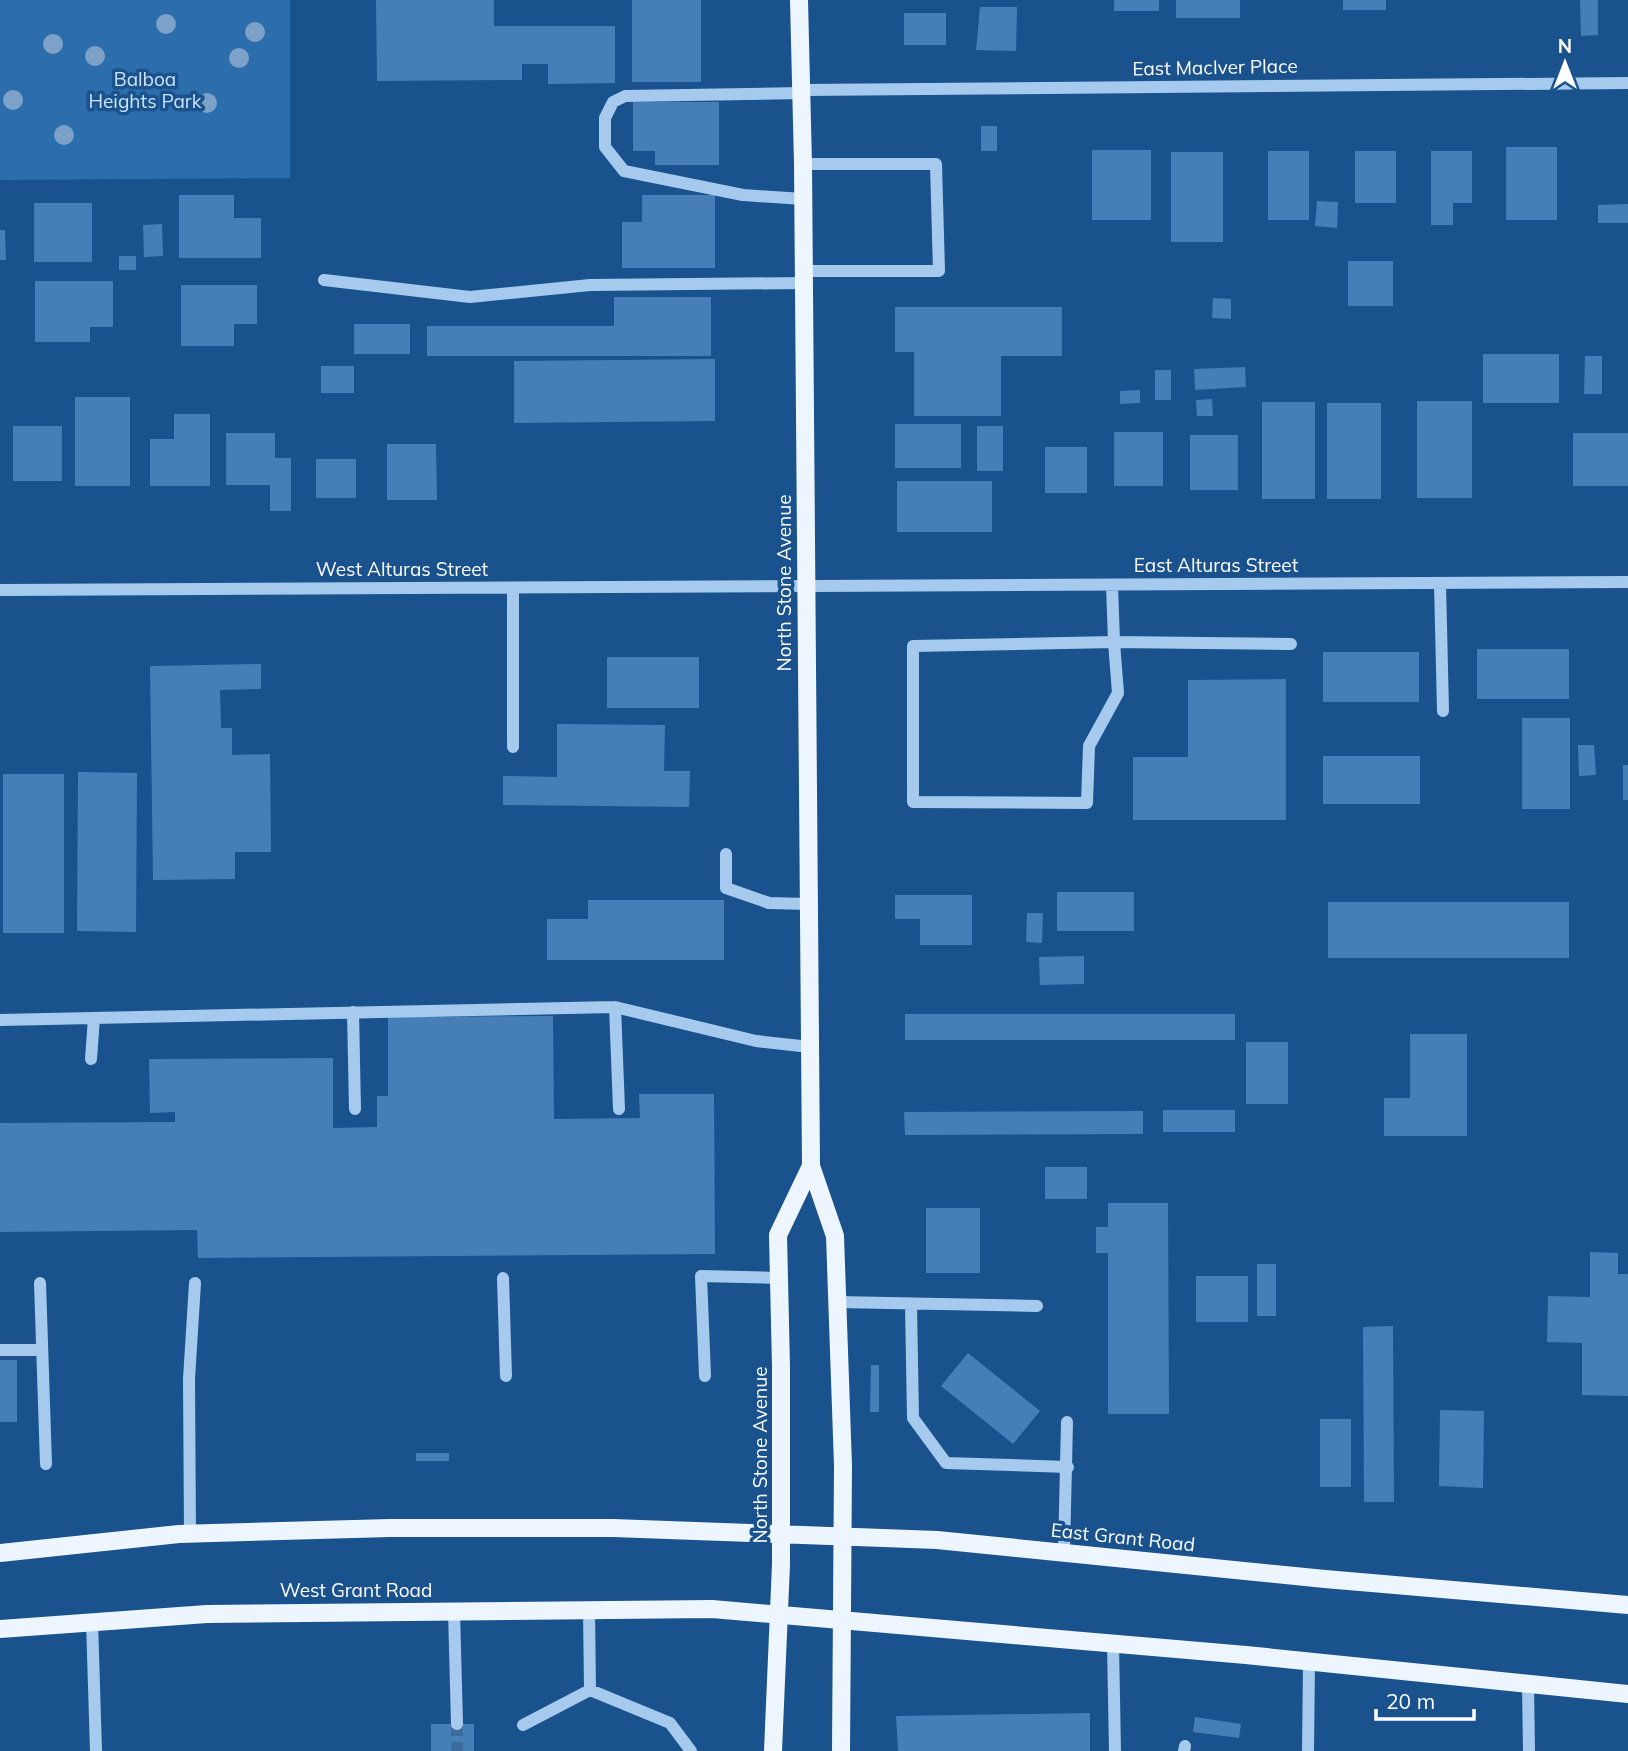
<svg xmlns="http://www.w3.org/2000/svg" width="1628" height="1751" font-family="Mulish,sans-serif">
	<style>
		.green { fill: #2c6dab }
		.building { fill: #467fb7 }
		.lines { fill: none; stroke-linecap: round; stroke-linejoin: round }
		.minor-tunnel { stroke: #3c6c9e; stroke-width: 12; stroke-dasharray: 12 6; stroke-linecap: butt }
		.minor { stroke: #a6caee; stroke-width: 12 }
		.major { stroke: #edf5ff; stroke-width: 18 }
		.tree { fill: #7ca2c9 }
		.labels { text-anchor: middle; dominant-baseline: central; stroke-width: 7; stroke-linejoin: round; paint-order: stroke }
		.street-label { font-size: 19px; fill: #fff; stroke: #1a528d }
		.park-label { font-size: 19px; fill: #cce3fa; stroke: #1a528d }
	</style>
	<rect width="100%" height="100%" fill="#1a528d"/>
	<path class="green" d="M0 0H290V178L0 180Z"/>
	<path class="building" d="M376 0H494V26H615V83L548 84V64H522V80L377 81Z
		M632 0H701V82H632Z
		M1114 0H1159V11H1114Z
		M1176 0H1240V18H1176Z
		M1343 0H1386V10H1343Z
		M1580 0H1598V35L1581 36Z
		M980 7H1017L1016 51 976 50Z
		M904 13H946V45H904Z
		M633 102H719V165H655V151H633Z
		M981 126H997V151H981Z
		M1506 147H1557V220H1506Z
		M1092 150H1151V220H1092Z
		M1268 151H1309V220H1268Z
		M1355 151H1396V203H1355Z
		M1431 151H1472V203H1453V225H1431Z
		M1171 152H1223V242H1171Z
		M179 195H234V218H261V258H179Z
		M642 195H715V268H622V222H642Z
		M1317 201 1338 202 1337 228 1315 226Z
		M34 203H92V262H34Z
		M1628 204V223H1598V205Z
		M162 224 163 256 144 257 143 225Z
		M0 230H5L6 260H0Z
		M119 256H136V270H119Z
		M1348 261H1393V306H1348Z
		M35 281H113V327H90V342H35Z
		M181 285H257V324H234V346H181Z
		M614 297H711V356H427V326H614Z
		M1213 298 1231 299V319L1212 318Z
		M895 307H1062V356H1001V416H914V352H895Z
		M354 324H410V354H354Z
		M1483 354H1559V403H1483Z
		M1585 356H1602V394H1584Z
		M715 359V421L514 423V361Z
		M321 366H354V393H321Z
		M1245 367 1246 387 1195 390 1194 369Z
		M1155 370H1171V400H1155Z
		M1140 390V403L1120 404V391Z
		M75 397H130V486H75Z
		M1212 399 1213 416H1197L1196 400Z
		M1417 401H1472V498H1417Z
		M1262 402H1315V499H1262Z
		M1327 403H1381V499H1327Z
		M174 414H210V486H150V439H174Z
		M895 424H961V468H895Z
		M13 426H62V481H13Z
		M977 426H1003V471H977Z
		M1114 432H1163V486H1114Z
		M226 433H275V458H291V511H270V485H226Z
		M1573 433H1628V486H1573Z
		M1190 435H1238V490H1190Z
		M387 444H436L437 500H387Z
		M1045 447H1087V493H1045Z
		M316 459H356V498H316Z
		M897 481H992V532H897Z
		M1477 649H1569V699H1477Z
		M1323 652H1419V702H1323Z
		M607 657H699V708H607Z
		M261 664V689L220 690 221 728H232V755L270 754 271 852H235V879L153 880 150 666Z
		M1286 679V820H1133V757H1188V680Z
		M1522 718H1570V809H1522Z
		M557 724 665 725 664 771H690L689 807 503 805V776L557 777Z
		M1578 745H1594L1596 775 1579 776Z
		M1323 756H1420V804H1323Z
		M1623 765H1628V800H1623Z
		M78 772 137 773 136 932 77 931Z
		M3 774H64V933H3Z
		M1057 892H1134V931H1057Z
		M895 895H972V945H920V919H895Z
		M588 900H724V960H547V919H588Z
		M1328 902H1569V958H1328Z
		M1027 913H1043L1042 943 1026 942Z
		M1084 956V984L1040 985 1039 957Z
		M905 1014H1235V1040H905Z
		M553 1016 554 1119 640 1118 639 1094H714L715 1254 198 1258 197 1230 0 1232V1123L175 1122V1112L150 1113 149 1059 333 1058V1128L377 1127V1096H388V1017Z
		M1410 1034H1467V1136H1384V1098H1410Z
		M1246 1042H1288V1104H1246Z
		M1163 1110H1235V1132H1163Z
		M1143 1111V1134L905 1135 904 1112Z
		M1045 1167H1087V1199H1045Z
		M1108 1203H1168L1169 1414H1108V1253H1096V1227H1108Z
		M926 1208H980V1273H926Z
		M1590 1252 1618 1253V1274H1628V1396L1582 1395V1343L1547 1342 1548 1296 1590 1297Z
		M1257 1264H1276V1316H1257Z
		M1196 1276H1248V1322H1196Z
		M1393 1326 1394 1502H1364L1363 1327Z
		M968 1353 1040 1411 1013 1444 941 1386Z
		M0 1360H17V1422H0Z
		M871 1365H879V1412H870Z
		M1440 1410 1484 1411 1483 1488 1439 1486Z
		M1320 1419H1351V1487H1320Z
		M416 1453H449V1461H416Z
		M1090 1713V1751H898L896 1716Z
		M1195 1717 1241 1724 1239 1738 1193 1732Z
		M431 1724H474V1751H431Z"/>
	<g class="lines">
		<path class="minor-tunnel" d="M457 1724V1751"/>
		<path class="minor" d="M802 90 1628 83
			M802 93 625 96 613 102 605 118V147L624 171 743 195 803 199
			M803 164H936L939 271H803
			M324 280 470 297 590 285 803 283
			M1440 583 1443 711
			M1112 585 1114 642 1291 644
			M513 588V747
			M0 590 1628 582
			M1114 642 1118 693 1089 746 1087 803 913 802V646Z
			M726 854V888L769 903 808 904
			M615 1007 619 1109
			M353 1012 355 1109
			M0 1020 615 1007 756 1041 810 1047
			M91 1059 94 1018
			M503 1278 506 1376
			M40 1283 46 1464
			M837 1302 1037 1306
			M911 1304 913 1418 946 1463 1068 1467
			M0 1350H42
			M705 1376 701 1276 779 1278
			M190 1534 189 1379 195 1283
			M1064 1552 1067 1422
			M454 1611 457 1724
			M92 1621 96 1751
			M1113 1644 1115 1751
			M1528 1684 1529 1751
			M590 1690 670 1723 691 1751
			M523 1725 590 1690 589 1610
			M1184 1751 1185 1746
			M1308 1751 1309 1662"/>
		<path class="major" d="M799 0 803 164 811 1166 835 1236 843 1466 841 1751
			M0 1553 179 1534 390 1528H613L937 1540 1325 1579 1628 1605
			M0 1629 207 1614 712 1609 1246 1655 1628 1694
			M773 1751 781 1564V1367L778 1235 811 1166"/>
	</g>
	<g class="tree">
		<circle cx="166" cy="24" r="10"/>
		<circle cx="255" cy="32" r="10"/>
		<circle cx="53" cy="44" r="10"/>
		<circle cx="95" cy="56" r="10"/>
		<circle cx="239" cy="58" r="10"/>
		<circle cx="13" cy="100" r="10"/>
		<circle cx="207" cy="103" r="10"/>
		<circle cx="64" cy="135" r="10"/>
	</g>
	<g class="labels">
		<g class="street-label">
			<text transform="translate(1215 67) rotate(-1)">East MacIver Place</text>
			<text x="1216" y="565">East Alturas Street</text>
			<text x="402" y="569">West Alturas Street</text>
			<text transform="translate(784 583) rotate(-90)">North Stone Avenue</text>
			<text transform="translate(760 1455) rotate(-90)">North Stone Avenue</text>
			<text transform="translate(1123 1537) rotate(6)">East Grant Road</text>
			<text x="356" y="1590">West Grant Road</text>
		</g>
		<g class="park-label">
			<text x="145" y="79">Balboa<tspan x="145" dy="22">Heights Park</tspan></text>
		</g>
	</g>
	<g transform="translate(1565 63)" stroke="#1a528d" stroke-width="5" paint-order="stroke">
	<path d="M0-5L12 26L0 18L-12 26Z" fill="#ffffff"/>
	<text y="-10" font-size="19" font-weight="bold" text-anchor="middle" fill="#ffffff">N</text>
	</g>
	<path d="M1376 1709v10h98v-10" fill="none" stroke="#ffffff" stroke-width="3.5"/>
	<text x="1386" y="1709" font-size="21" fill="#ffffff" stroke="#1a528d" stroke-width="5" paint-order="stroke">20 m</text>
</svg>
